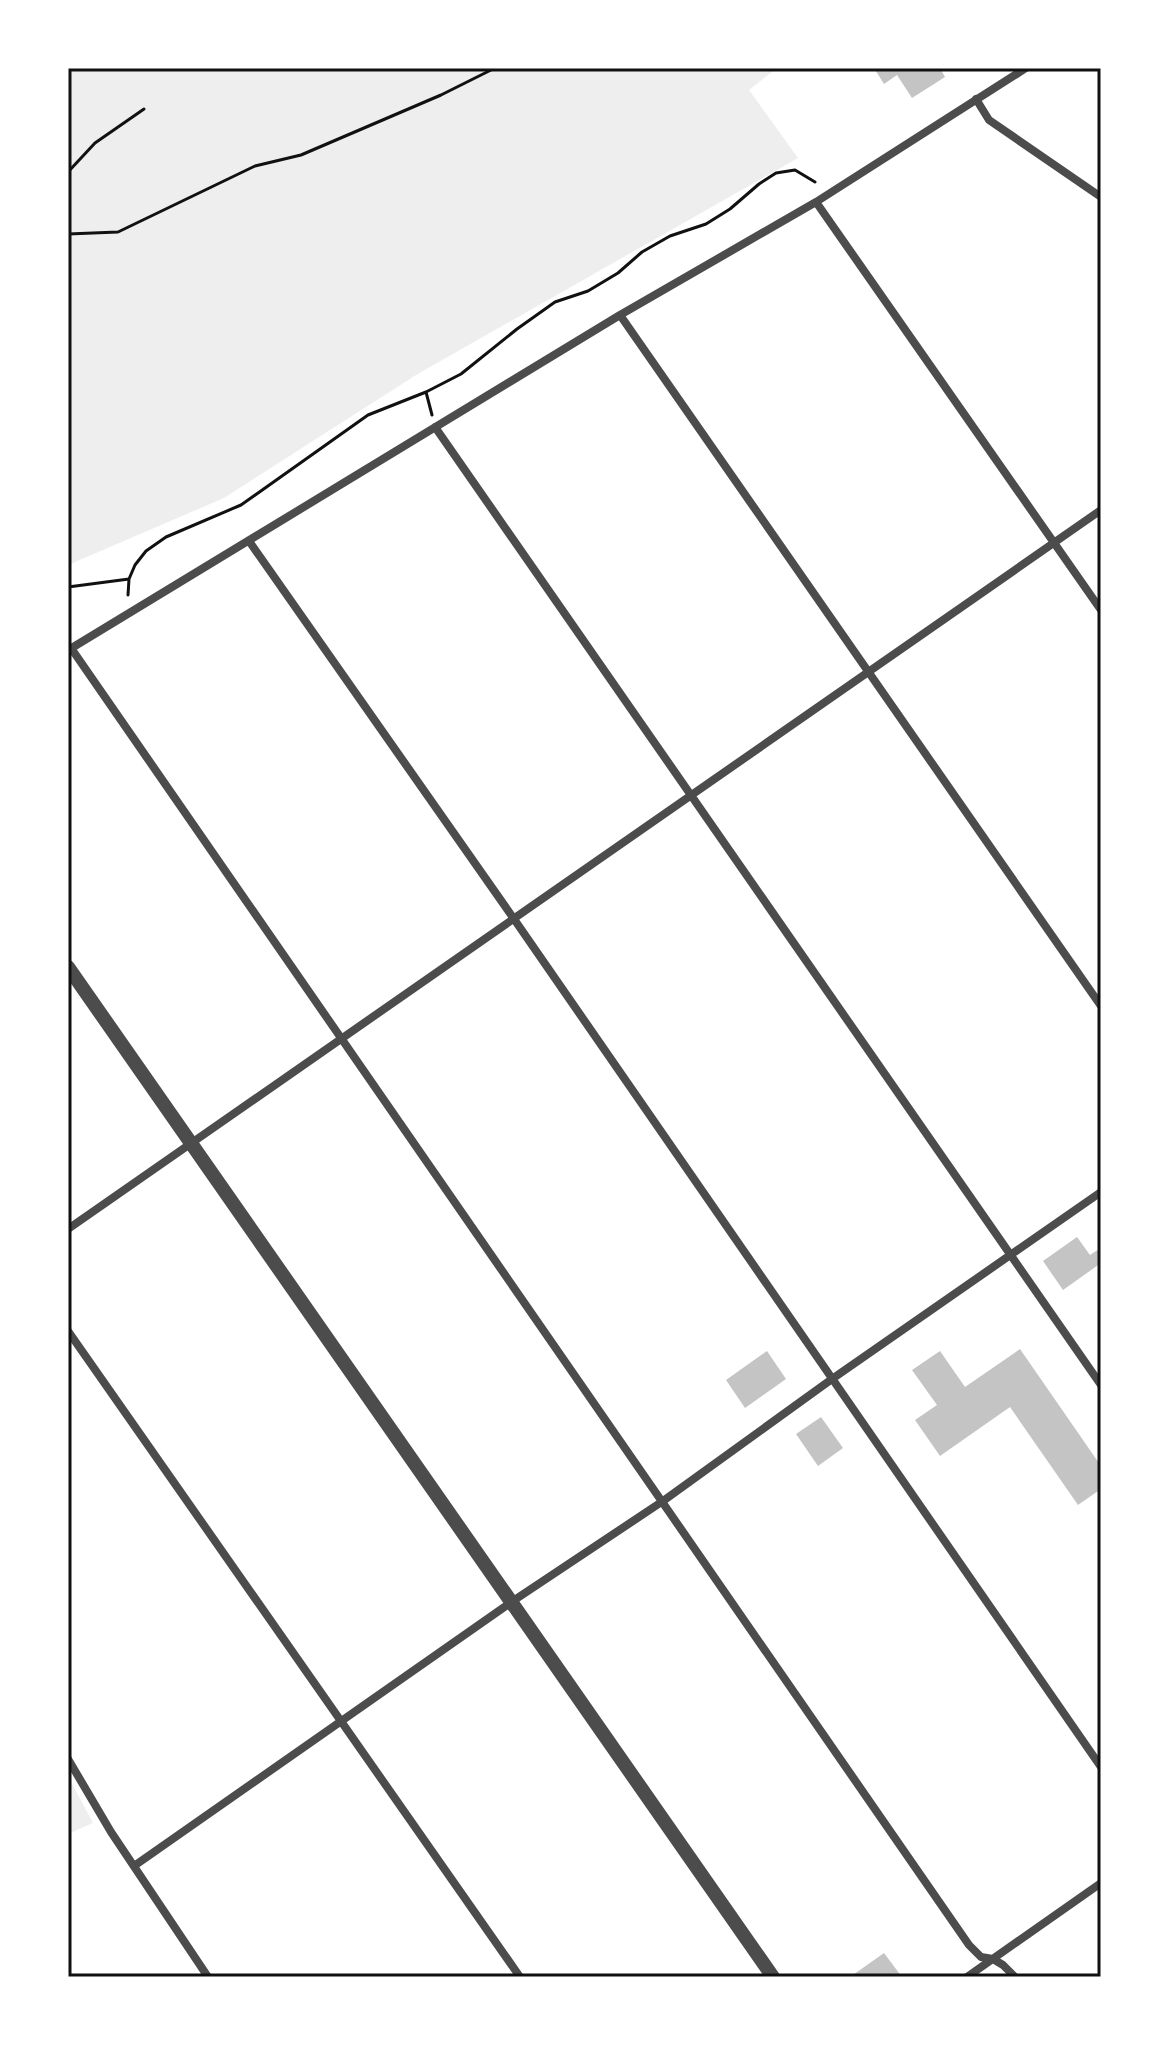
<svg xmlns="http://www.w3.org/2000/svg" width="1169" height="2045" font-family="Helvetica,sans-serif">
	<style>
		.green { fill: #eee }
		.building { fill: #c4c4c4 }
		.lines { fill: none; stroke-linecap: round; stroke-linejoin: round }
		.path { stroke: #111; stroke-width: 3 }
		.minor { stroke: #4c4c4c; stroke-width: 8 }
		.tertiary { stroke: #4c4c4c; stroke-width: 14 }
		.neatline { fill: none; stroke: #111; stroke-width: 3 }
	</style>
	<rect width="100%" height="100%" fill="#fff"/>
	<path class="green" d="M68 68H777L749 90 798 158 416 375 224 498 68 565Z
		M68 1776 93 1823 68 1834Z"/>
	<path class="building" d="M874 68H940L945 77 912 98 897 75 884 84Z
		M1077 1237 1090 1255 1099 1249 1101 1252V1263L1063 1290 1043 1261Z
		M1020 1349 1101 1466V1489L1078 1505 1010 1407 940 1456 915 1420 937 1405 912 1370 940 1351 965 1387Z
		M767 1351 786 1379 745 1408 726 1380Z
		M821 1417 843 1448 818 1466 796 1434Z
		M884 1953 902 1977H850Z"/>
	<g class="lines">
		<path class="path" d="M68 172 95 143 144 109
			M68 234 118 232 255 166 301 155 441 95 495 68
			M426 392 432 415
			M129 579 135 565 146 551 166 537 241 505 368 415 426 392 461 374 517 329 555 302 588 291 618 273 642 252 670 236 706 224 730 209 759 184 776 173 795 170 815 182
			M68 587 129 579 128 595"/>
		<path class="minor" d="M976 99 989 120 1101 197
			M816 202 1101 610
			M620 315 1101 1006
			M435 427 1101 1385
			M249 541 514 919 1101 1767
			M71 648 969 1945 981 1957 993 1959 1003 1965 1015 1977
			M70 649 620 315 816 202 1026 68
			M68 1229 1101 510
			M68 1331 520 1977
			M68 1759 111 1832 208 1977
			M134 1866 510 1603 663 1501 832 1379 1101 1192
			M967 1977 1101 1883"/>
		<path class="tertiary" d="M68 967 773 1977"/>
	</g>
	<rect width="1169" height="2045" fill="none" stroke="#ffffff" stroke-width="140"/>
	<rect x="70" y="70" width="1029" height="1905" class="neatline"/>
</svg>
